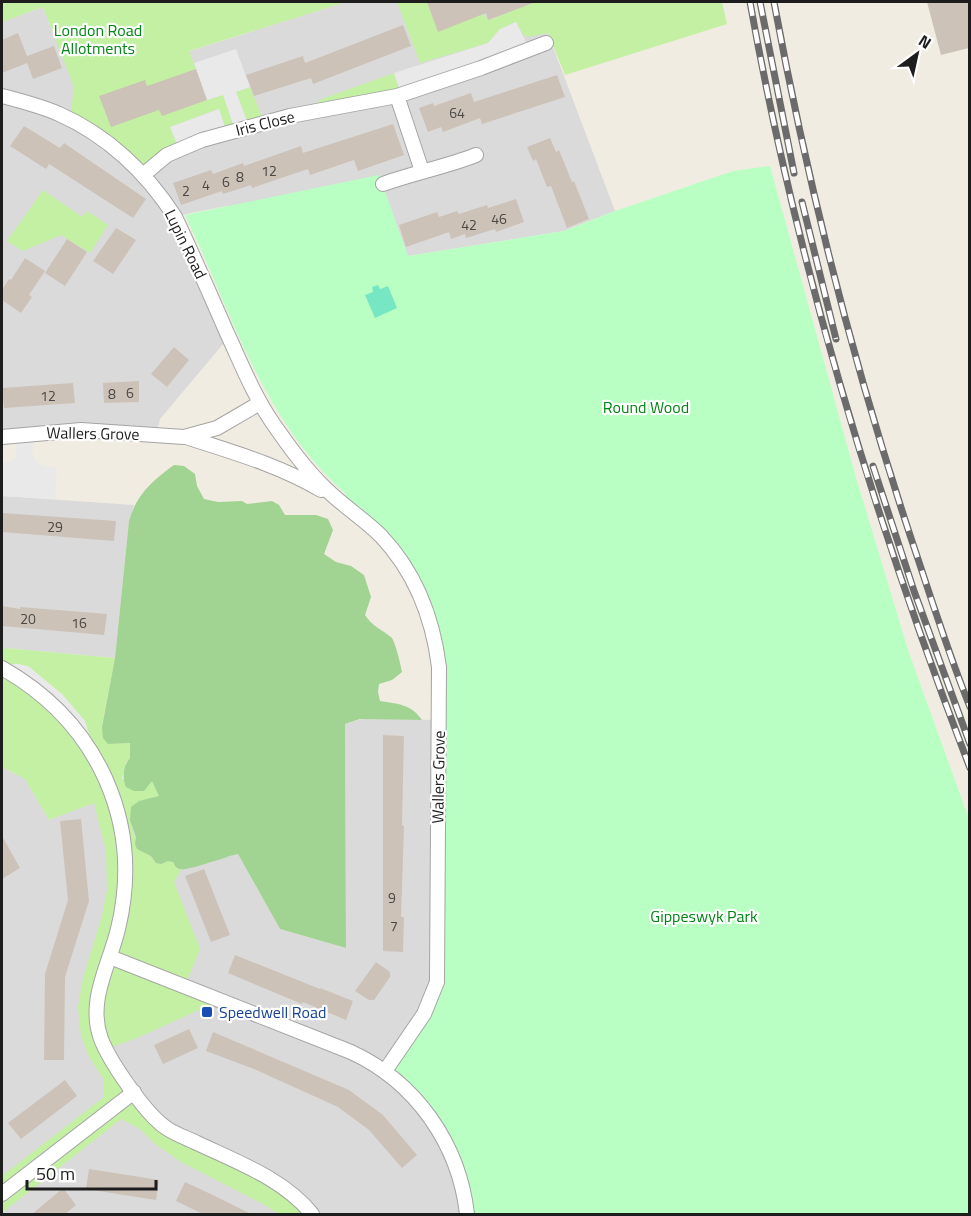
<svg xmlns="http://www.w3.org/2000/svg" width="971" height="1216" font-family="'Titillium Web',sans-serif">
	<style>
		.residential { fill: #dbdada }
		.grass { fill: #c3f0a2 }
		.forest { fill: #a1d392 }
		.park { fill: #b9ffc3 }
		.pitch { fill: #77e7c3 }
		.parking { fill: #e9e9e9 }
		.building { fill: #ccc2b8 }
		.lines { fill: none; stroke-linecap: round; stroke-linejoin: round }
		.street-casing { stroke: #a4a4a4; stroke-width: 16 }
		.street { stroke: #fff; stroke-width: 14 }
		.rail-casing { stroke: #6b6b6b; stroke-width: 7 }
		.rail { stroke: #fff; stroke-width: 4.5; stroke-dasharray: 14; stroke-linecap: butt }
		.transit-dot { fill: #1a4fb4; stroke: #fff; stroke-width: 2 }
		.labels { text-anchor: middle; dominant-baseline: central; stroke-width: 4.5; stroke-linejoin: round; paint-order: stroke }
		.number-label { font-size: 14px; fill: #494644 }
		.park-label { font-size: 16px; fill: #008613; stroke: #fff }
		.street-label { font-size: 16px; fill: #1d1d1d; stroke: #fff }
		.transit-label { font-size: 16px; fill: #164399; stroke: #fff; text-anchor: start }
	</style>
	<rect width="100%" height="100%" fill="#f0ece2"/>
	<path class="residential" d="M346 2H536L615 211 564 231 408 256 226 206 176 216 224 343 160 419 156 435 2 437V22L43 7 75 87Z
		M2 496 134 505 129 521 115 658 5 648 2 656Z
		M362 719 439 720 435 1123 467 1214H2V767L25 779 49 820 112 796 210 861 238 854 280 929 346 948 345 724Z"/>
	<path class="grass" d="M2 2H346L189 51 207 100 223 95 235 130 227 133 218 109 170 127 179 149 143 175 70 119 74 87 43 7 2 22Z
		M397 2H427L438 31 483 14 489 20 535 2H722L727 24 565 75 548 33 528 37 523 35 516 22 500 29 488 43 420 63Z
		M394 73 401 94 314 112 319 100Z
		M250 87 264 122 249 126 236 92Z
		M43 190 82 217 87 211 108 225 90 253 61 235 23 251 7 241Z
		M5 648 115 658 102 726 109 744 130 743V758L126 762 122 779 152 780 160 797 139 801 132 830 137 840 156 863 161 864 168 861 173 862 177 868 181 870 174 882 200 949 185 986 215 999 210 1005 137 1038 106 1049 149 1112 225 1156 312 1214H279L261 1203 181 1162 155 1144 140 1129 121 1119 2 1213V1176L104 1097 103 1078 89 1057 81 1035 78 1007 83 978 102 916 107 890 106 851 94 803 49 820 25 779 2 767V656Z"/>
	<path class="forest" d="M174 465 184 466 195 474 197 486 204 499 218 502 242 501 247 504 272 501 279 505 285 515H316L328 519 333 530 324 554 336 562 351 566 364 575 371 597 365 615C372 626 381 629 391 637 395 640 401 666 402 672L392 680 379 684 378 692 380 701C398 704 411 704 422 720L360 719 345 724 346 948 280 929 238 854C227 856 186 872 179 869 175 867 175 865 173 862L168 861 161 864 156 863 151 856 137 849 135 844 136 837 130 820 131 807 139 801 159 796 152 781 144 791H134L126 787C122 778 123 765 130 758V743L108 744 103 738 102 727 115 658 129 521C136 495 153 480 174 465Z"/>
	<path class="park" d="M770 166 855 474 909 653 969 819V1214H467L452 1153 385 1071 430 1003 439 705 421 599 359 508 345 497 346 494C262 420 232 313 185 215L379 175 408 256 564 231 615 211 733 171Z"/>
	<path class="pitch" d="M378 285 380 289 388 286 397 308 375 318 365 295 373 292 372 287Z"/>
	<path class="parking" d="M516 22 530 50 401 94 394 73 488 43 500 29Z
		M236 49 250 87 236 92 249 126 235 130 223 95 207 100 194 63Z
		M219 109 227 133 179 149 170 127Z
		M35 433 32 452 35 461 43 466 57 468 55 499 2 496V464L11 461 16 457 17 435Z
		M5 664H18L28 666 62 694 85 721 97 758Z"/>
	<path class="building" d="M427 2H533V3L488 20 486 13 438 32Z
		M927 2H969V48L941 55Z
		M403 25 411 46 313 84 311 78 254 96 246 75 303 56 305 63Z
		M18 33 27 56 54 46 62 68 33 79 27 63 2 73V40Z
		M196 69 207 100 162 116 159 110 111 127 99 96 145 80 147 86Z
		M557 75 565 97 482 124 480 118 443 132 441 127 428 132 419 108 433 103 434 106 471 93 474 102Z
		M393 124 404 155 358 171 354 160 310 175 308 169 252 188 251 185 223 194 222 191 181 205 173 183 211 170 213 174 243 163 244 166 301 146 303 153Z
		M24 126 60 148 64 143 146 199 133 218 49 164 46 169 10 146Z
		M550 138 556 152 559 150 572 182 574 181 589 219 567 228 551 186 547 187 536 159 533 161 527 147Z
		M516 199 524 222 496 232 495 229 466 238 465 234 451 239 449 232 406 247 399 225 437 212 439 217 457 211 459 214 487 205 488 208Z
		M116 228 136 240 113 274 93 261Z
		M67 239 87 252 65 286 45 273Z
		M25 258 45 271 29 295 32 297 21 313 2 300V290L9 279 11 280Z
		M174 347 189 360 167 387 151 374Z
		M139 381V402L104 403 103 383Z
		M73 383 75 403 4 408 2 388Z
		M2 513 116 521 114 541 2 532Z
		M2 606 20 609V607L107 614 104 635 2 626Z
		M383 735 404 736 402 825 404 826 401 917H404L403 952 383 951Z
		M81 819 89 901 65 977 64 1060H44L45 974 68 900 60 821Z
		M2 836 20 868 2 879Z
		M204 869 230 935 211 942 185 876Z
		M235 955 320 989V988L353 1001 346 1020 303 1002 302 1004 228 973Z
		M376 962 390 972V977L374 1000H369L355 991Z
		M189 1029 198 1048 163 1064 154 1045Z
		M213 1032 349 1090 383 1115 417 1155 402 1168 369 1130 338 1107 254 1069 206 1051Z
		M65 1080 77 1096 21 1139 8 1123Z
		M89 1169 159 1180 156 1200 86 1189Z
		M185 1182 217 1197 253 1215H205L176 1201Z
		M63 1188 76 1205 64 1215H31Z"/>
	<g class="lines">
		<g class="street-casing">
			<path id="street" d="M2 96C21 101 41 106 59 114 107 135 147 173 175 217 193 255 210 294 227 333 241 363 253 394 272 422 288 445 305 469 326 489 343 506 364 519 381 536 415 572 433 619 439 667L437 982 424 1014 385 1071
				M397 96 422 171
				M143 175 167 155 202 140 290 116 397 96 481 68 546 43
				M383 184C414 173 445 167 476 155
				M2 437 81 430 184 437 217 428 260 403
				M186 437C232 452 279 465 321 490
				M2 668C97 722 144 822 118 929 109 966 87 1001 101 1039 110 1062 145 1113 165 1127 174 1134 187 1138 197 1143 237 1162 284 1179 312 1214
				M110 957 351 1052C416 1082 459 1144 467 1214
				M2 1194 134 1092"/>
		</g>
		<use href="#street" class="street"/>
		<g class="rail-casing">
			<path id="rail" d="M750 2C797 265 874 519 970 768
				M760 2 794 173
				M774 2C809 192 857 379 919 562 935 611 951 660 970 707
				M802 202 836 339
				M873 466 914 591 970 744"/>
		</g>
		<use href="#rail" class="rail"/>
	</g>
	<rect class="transit-dot" x="201" y="1006" width="12" height="12" rx="3"/>
	<g class="labels">
		<g class="number-label">
			<text x="457" y="112">64</text>
			<text x="269" y="170">12</text>
			<text x="240" y="176">8</text>
			<text x="226" y="181">6</text>
			<text x="206" y="184">4</text>
			<text x="186" y="190">2</text>
			<text x="499" y="218">46</text>
			<text x="469" y="224">42</text>
			<text x="130" y="392">6</text>
			<text x="112" y="393">8</text>
			<text x="48" y="395">12</text>
			<text x="55" y="526">29</text>
			<text x="28" y="618">20</text>
			<text x="79" y="622">16</text>
			<text x="392" y="897">9</text>
			<text x="394" y="925">7</text>
		</g>
		<g class="park-label">
			<text x="98" y="30">London Road<tspan x="98" dy="18">Allotments</tspan></text>
			<text x="646" y="407">Round Wood</text>
			<text x="704" y="916">Gippeswyk Park</text>
		</g>
		<g class="street-label">
			<text transform="translate(265 123) rotate(-14)">Iris Close</text>
			<text transform="translate(186 244) rotate(64)">Lupin Road</text>
			<text transform="translate(93 433) rotate(1)">Wallers Grove</text>
			<text transform="translate(438 777) rotate(-89)">Wallers Grove</text>
		</g>
		<g class="transit-label">
			<text x="219" y="1012">Speedwell Road</text>
		</g>
	</g>
	<rect width="971" height="1216" fill="none" stroke="#1d1d1d" stroke-width="6"/>
	<g transform="translate(917 54) rotate(33)" stroke="#ffffff" stroke-width="4.5" paint-order="stroke">
	<path d="M0-4.5L10 22L0 15L-10 22Z" fill="#1d1d1d"/>
	<text y="-9" font-size="16" font-weight="bold" text-anchor="middle" fill="#1d1d1d">N</text>
	</g>
	<path d="M27 1180v9h129v-9" fill="none" stroke="#1d1d1d" stroke-width="3"/>
	<text x="36" y="1180" font-size="18" fill="#1d1d1d" stroke="#ffffff" stroke-width="4.5" paint-order="stroke">50 m</text>
</svg>
